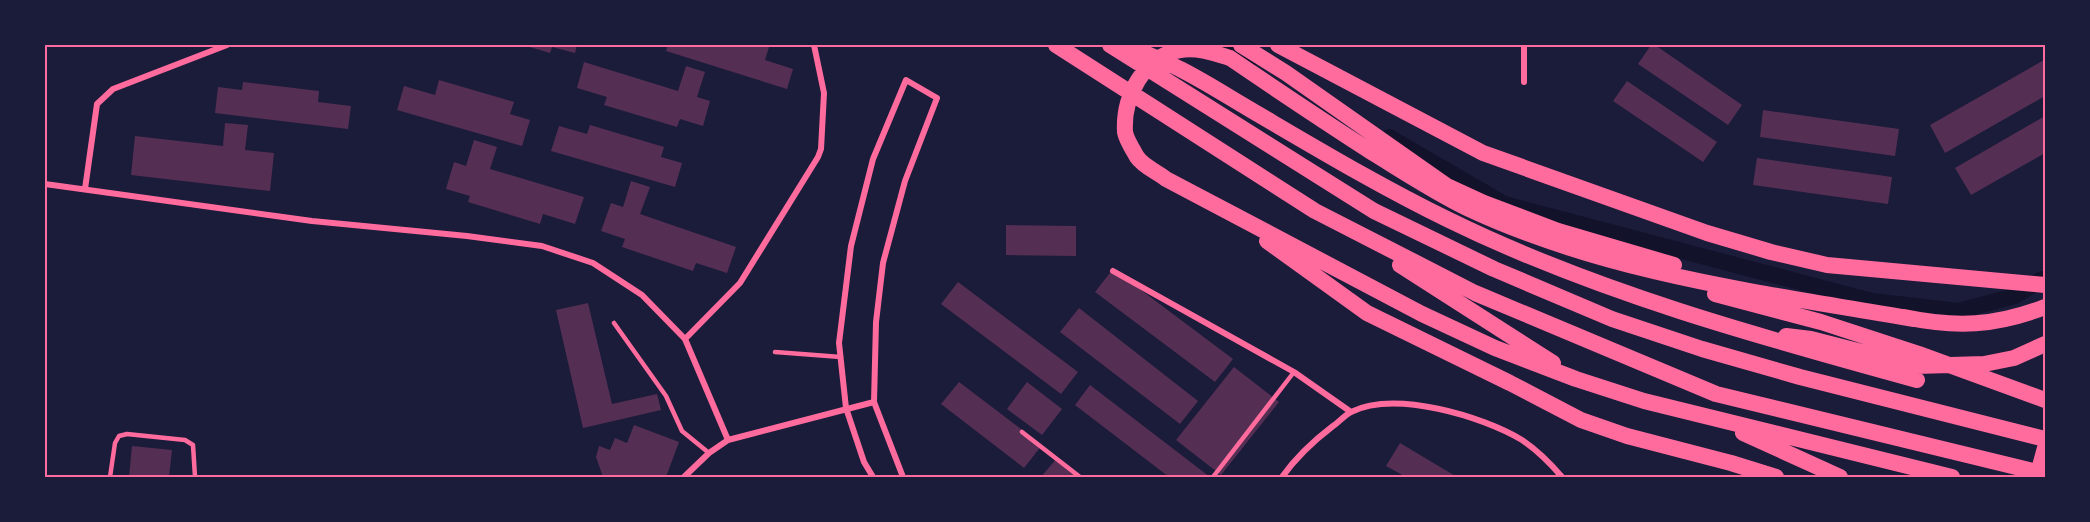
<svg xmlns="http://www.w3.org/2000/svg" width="2090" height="522" font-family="'Fira Sans Condensed',sans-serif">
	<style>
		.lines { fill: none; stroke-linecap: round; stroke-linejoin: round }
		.canal { stroke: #12122b; stroke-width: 16 }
		.building { fill: #542f53 }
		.service { stroke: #ff6b9d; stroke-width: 4.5 }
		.minor { stroke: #ff6b9d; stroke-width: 6 }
		.motorway { stroke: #ff6b9d; stroke-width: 16 }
		.neatline { fill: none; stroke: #ff6b9d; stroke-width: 2 }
	</style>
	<rect width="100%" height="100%" fill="#1b1b3a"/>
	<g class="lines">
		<path class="canal" d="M1229 45 1252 58
			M1389 137 1504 204 1872 301 1958 311 2015 296 2042 279"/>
	</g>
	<path class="building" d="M523 45H577L575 53 552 47 550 53Z
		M668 45H763L769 47 765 60 793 69 787 89 666 51Z
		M1651 45H1655L1742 105 1728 125 1638 64Z
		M2044 60 2045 96 1945 153 1930 125Z
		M584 62 678 91 686 66 705 72 697 97 710 101 703 126 680 119 677 127 604 105 607 97 577 88Z
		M439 80 514 102 510 114 530 120 522 146 397 110 404 86 435 95Z
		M1627 81 1717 142 1703 162 1613 101Z
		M243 82 319 91 318 102 351 106 348 129 215 113 218 87 242 90Z
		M1763 110 1899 129 1895 156 1760 137Z
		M2045 116V153L1971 195 1955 168Z
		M225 123 248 125 245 150 274 153 270 191 131 175 135 136 223 146Z
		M590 125 664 147 661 157 682 163 675 187 551 151 559 126 587 134Z
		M474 140 497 147 490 169 584 197 575 224 543 214 540 224 468 202 470 196 446 189 454 162 466 166Z
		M1757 158 1892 177 1888 204 1753 185Z
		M631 181 650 187 640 214 736 247 727 273 696 263 693 271 622 247 625 239 601 231 611 203 623 207Z
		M1006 225 1076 226V256L1006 255Z
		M1113 269 1233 359 1215 382 1095 292Z
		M958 282 1078 372 1061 394 941 304Z
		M588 303 612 404 657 394 661 410 583 428 556 310Z
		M1079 308 1198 401 1180 424 1060 332Z
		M1234 367 1279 402 1221 475 1176 440Z
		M959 382 1042 445 1024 468 941 404Z
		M1027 382 1062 409 1042 435 1007 409Z
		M1090 385 1210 477H1169L1075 405Z
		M634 425 679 442 666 477H603L596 457 599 446 610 450 615 438 627 443Z
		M1400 443 1457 477H1406L1386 466Z
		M132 446 172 450 169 477H129Z
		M1057 458 1082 477H1041Z"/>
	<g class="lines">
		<path class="service" d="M614 323 666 396 682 431 709 453
			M775 352 841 357
			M1022 432 1080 477
			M110 477 115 443 119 436 127 434 185 440 193 445 195 477
			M1213 477 1294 372"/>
		<path class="minor" d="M1524 82V45
			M45 184 312 221 467 236 542 246 593 263 642 295 685 339 728 440
			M85 189 97 104 113 89 227 45
			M1113 271 1294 372 1351 412
			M685 339 740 283 818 157 821 149 824 93 814 45
			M684 477 709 453 728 440 874 402
			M873 477 864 462 846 408 839 343 851 246 873 159 906 80 937 98 905 181 883 263 876 322 874 402 903 477
			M1282 477C1297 456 1312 442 1333 426 1339 422 1345 415 1351 412 1395 390 1482 416 1522 440 1537 450 1550 463 1562 477"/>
		<path class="motorway" d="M1056 45 1315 211 1475 293 1716 394 2045 474
			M1110 45 1374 211 1494 269 1612 319 1702 349 1800 377 2045 439
			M1126 45C1144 53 1163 60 1180 69 1204 81 1227 96 1251 110 1316 148 1381 187 1449 220 1596 292 1760 337 1917 380
			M1241 45 1286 73 1447 186 1484 203 1558 231 1674 265
			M1278 45 1483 153 1707 233 1771 252 1827 265 2045 285
			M1267 241 1367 313 1510 383 1581 420 1627 436 1731 463 1776 477
			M1400 265 1553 363
			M1715 294 1821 322 1919 354 2045 400
			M1904 317C1957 328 1995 326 2045 307
			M1914 319C1763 293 1607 274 1467 208 1434 192 1404 172 1373 153 1325 122 1277 90 1230 58 1214 53 1197 47 1180 50 1143 57 1123 97 1125 132 1126 139 1133 150 1137 157 1143 166 1157 172 1166 179L1422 314 1495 348 1576 379 1644 401 1952 477
			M1786 336 1811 339 1916 366 1984 364 2014 358 2045 344
			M1743 433 1840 477
			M2037 477 2045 448"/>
	</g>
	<rect width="2090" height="522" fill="none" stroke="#1b1b3a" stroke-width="93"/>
	<rect x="46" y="46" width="1998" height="430" class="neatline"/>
</svg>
